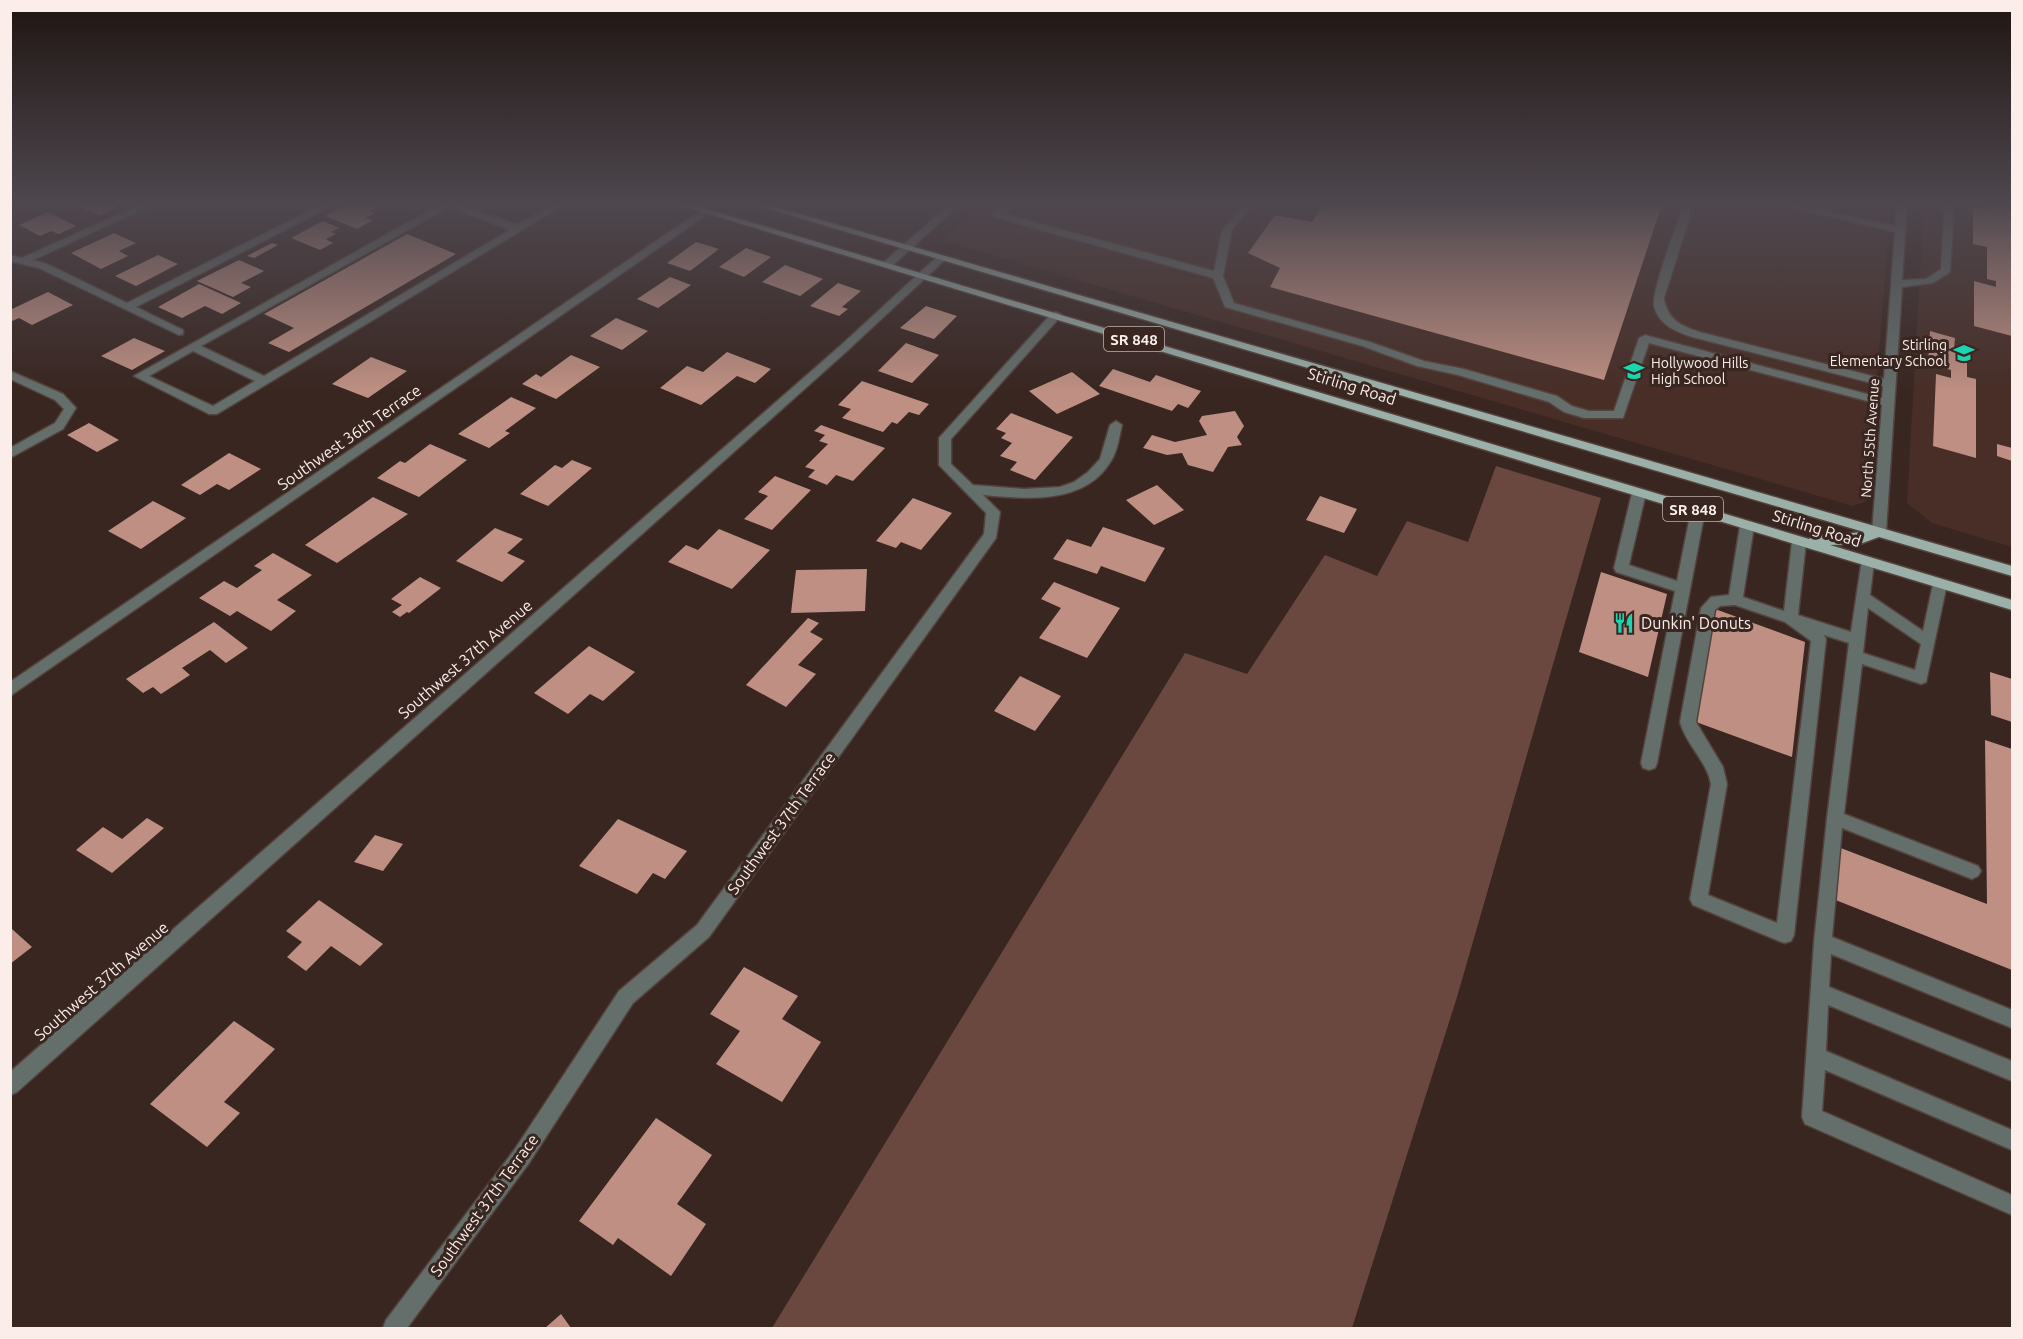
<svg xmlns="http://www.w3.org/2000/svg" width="2023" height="1339" font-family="Ubuntu,sans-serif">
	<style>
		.built { fill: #482e27 }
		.green { fill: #6b483f }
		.building { fill: #be8f82 }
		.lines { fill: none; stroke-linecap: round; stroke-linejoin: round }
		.minor-casing { stroke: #54423d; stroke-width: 3 }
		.major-casing { stroke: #54423d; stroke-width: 3 }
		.minor { fill: #646e6b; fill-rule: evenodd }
		.major { fill: #9ab0a9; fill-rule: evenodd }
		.labels { text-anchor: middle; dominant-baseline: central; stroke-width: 6; stroke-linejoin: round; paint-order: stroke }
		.far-poi-label { font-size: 14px; fill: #faedea; stroke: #392621; text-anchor: end }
		.far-street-label { font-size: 14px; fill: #faedea; stroke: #392621 }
		.shield { fill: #392621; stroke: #c0b1ae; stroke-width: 1.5 }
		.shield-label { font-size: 15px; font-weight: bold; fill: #faedea }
		.street-label { font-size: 16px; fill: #faedea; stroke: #392621 }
		.poi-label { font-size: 16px; fill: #faedea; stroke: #392621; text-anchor: start }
	</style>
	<rect width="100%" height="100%" fill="#392621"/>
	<path class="built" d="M984 204H1891L1867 501 1853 506 943 241Z
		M1924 204H2012V547L1932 523 1907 503Z"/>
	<path class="green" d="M1496 466 1601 498 1457 997 1352 1328H772L1185 653 1247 674 1325 555 1377 576 1407 521 1468 542Z"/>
	<path class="building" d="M73 204H108L117 207 99 215Z
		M349 204H372L378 206 369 211 374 213 365 218 373 220 357 229 325 216Z
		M1324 204H1662L1604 380 1270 287 1280 268 1248 253 1275 215 1312 222Z
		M1986 204H2012V336L1974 326V281L1996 287V281L1987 279V247L1973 244V206L1986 209Z
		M48 212 76 226 59 234 51 231 40 236 19 225Z
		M323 221 339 228 331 232 336 234 326 239 333 243 320 250 291 238Z
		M114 233 136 243 119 251 128 256 101 269 71 253Z
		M407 234 456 254 289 352 268 343 294 328 264 314Z
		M696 242 719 249 690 271 667 263Z
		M272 243 278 245 254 258 247 256Z
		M746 248 771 257 744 277 719 267Z
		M158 255 178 264 136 286 115 276Z
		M239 260 264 271 241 283 251 287 233 297 197 281Z
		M785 265 823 279 800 296 762 282Z
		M670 277 691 285 658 308 637 299Z
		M838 283 861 291 842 307 848 309 839 316 810 306Z
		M199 284 241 303 222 314 205 306 182 318 158 307Z
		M48 292 73 305 32 325 19 318 10 322V310Z
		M926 306 957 316 934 339 900 328Z
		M616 318 648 331 622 350 590 336Z
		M1930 331 1955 338 1954 349 1967 352V377L1976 379V458L1933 446 1936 374 1951 378V370L1928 364Z
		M134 338 165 351 132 370 101 356Z
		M906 343 939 355 912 383 878 371Z
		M727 352 771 369 755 383 737 376 701 405 660 388 687 366 703 372Z
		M571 355 600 367 556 399 522 384 536 374 541 377Z
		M371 357 407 371 368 398 332 384Z
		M1113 369 1150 382 1156 375 1201 391 1188 408 1178 404 1172 411 1099 386Z
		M1072 372 1100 394 1057 414 1029 391Z
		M862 381 929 404 919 415 909 412 897 424 892 422 883 432 842 418 851 409 838 405Z
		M511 397 536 408 505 431 510 433 489 448 458 434Z
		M1235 411 1244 426 1237 437 1242 445 1228 447 1213 472 1188 465 1182 453 1167 455 1143 448 1152 435 1175 442 1207 435 1199 421 1202 416Z
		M1011 413 1073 437 1035 480 1010 470 1017 462 1000 456 1012 443 1001 438 1006 433 996 429Z
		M89 423 119 440 97 452 67 435Z
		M821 425 885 448 853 481 836 475 827 485 808 477 815 470 805 467 828 444 819 441 825 435 814 431Z
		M430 444 467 460 419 497 377 478 400 461 405 463Z
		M1997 444 2012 448V461L1997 456Z
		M229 453 261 469 229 490 217 484 200 495 181 485Z
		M572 460 592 468 548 506 520 494 555 465 562 468Z
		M775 476 811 490 772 530 744 519 768 496 758 492Z
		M1157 485 1184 510 1154 525 1126 500Z
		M1320 496 1357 509 1344 533 1306 520Z
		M373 497 408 514 337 563 305 545Z
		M913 498 952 513 921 550 901 542 896 548 876 541Z
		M153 501 186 518 141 549 108 531Z
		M1103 527 1165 548 1145 582 1101 566 1097 574 1053 559 1067 539 1091 547Z
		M495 528 523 539 507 553 525 561 502 582 456 561Z
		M719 529 770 550 732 589 668 562 686 545 698 550Z
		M273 553 312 575 277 600 296 611 271 631 237 611 230 616 199 598 224 581 237 588 262 570 254 566Z
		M867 569 865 611 791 613 796 570Z
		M1601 572 1667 594 1648 677 1579 652Z
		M420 577 441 588 409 613 407 612 400 617 392 612 402 605 391 599Z
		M1054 582 1120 608 1087 658 1039 638 1061 608 1041 599Z
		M1715 609 1805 642 1792 757 1696 722Z
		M808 618 819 623 810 632 823 639 798 665 816 674 786 707 746 685Z
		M214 622 248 648 226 663 210 650 182 668 190 675 161 694 153 687 143 693 126 679Z
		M589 646 635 672 603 701 590 694 568 714 534 693Z
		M1990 672 2012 679V722L1991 715Z
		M1020 676 1061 696 1035 731 994 711Z
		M1985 740 2012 749V970L1833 899 1838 847 1987 904Z
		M147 818 164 828 112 873 76 850 103 827 122 839Z
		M618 819 687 851 665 879 653 873 637 894 579 866Z
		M375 835 403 844 383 871 354 862Z
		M319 900 383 944 360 966 331 946 306 971 287 957 302 942 286 931Z
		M12 929 32 947 10 964V930Z
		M744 967 798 996 782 1019 821 1042 782 1102 716 1064 740 1031 710 1014Z
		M234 1021 275 1049 224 1102 240 1113 207 1147 150 1104Z
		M656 1118 712 1155 677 1204 706 1224 671 1276 618 1238 613 1245 579 1221Z
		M561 1314 571 1328H545Z"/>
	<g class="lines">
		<g class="minor-casing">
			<path id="minor" d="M10 204H17L10 207Z
				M142 204H154L33 260 47 264 127 303 323 204H335L136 307 183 330V334L179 335 39 268 10 261V255L22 258Z
				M402 204H416L422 207 417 210Z
				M441 204H457L517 225 554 204H565L217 414H209L134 376ZM449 207 510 230 264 376 201 346ZM193 351 255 381 213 406 149 376Z
				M950 204H960L892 266H884V262Z
				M1005 204H1015L1005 214 1214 271 1222 230 1244 204H1254L1232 230 1223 276 1234 303 1370 342 1424 361 1464 369 1557 396 1572 406 1589 411H1614L1639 338 1645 335 1882 398 1883 386 1692 337C1676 332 1658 324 1654 306 1651 291 1678 222 1684 204H1694L1664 298C1667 319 1681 326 1700 332L1884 379 1895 232 1776 204H1792L1895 226 1897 204H1907L1902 280 1926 279 1941 269 1944 213 1941 204H1951L1954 213 1950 272 1933 283 1902 287 1886 532 1879 537 1872 532 1882 405 1649 343 1623 418H1584L1564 412 1549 402 1458 375 1417 366 1362 346 1225 307 1213 278 994 217V213Z
				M703 209 712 211 10 696V682Z
				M938 256 947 258 847 351 17 1092 10 1095V1072L839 347Z
				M1056 312 1062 315 1060 317 951 439V464L973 485 1024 489 1060 487 1074 482 1088 472 1100 459 1110 425 1116 421 1122 425C1119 437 1118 450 1111 461 1085 505 1027 499 983 495L1000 512 996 538 709 937 633 1003 529 1163 407 1328H383L386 1320 515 1149 619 991 697 925 984 534 986 513 939 465V438L1052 313Z
				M10 371 63 394 76 408 63 429 10 458V448L55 423 64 409 55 400 10 379Z
				M1639 489 1646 493 1629 565 1677 581 1691 511 1698 506 1705 511 1657 763 1655 768 1649 770 1643 768 1641 763 1675 591 1616 572 1614 568 1632 493Z
				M1747 521 1754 526 1743 597 1784 611 1792 542 1799 537 1804 539 1806 542 1798 615 1851 632 1862 559 1867 557 1874 562 1870 595 1923 631 1933 584 1940 579 1947 584 1926 682 1921 684 1862 664 1844 814 1978 866 1981 871 1978 876 1972 879 1842 828 1832 937 2012 1010V1028L1831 954 1829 987 2012 1061V1081L1828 1005 1826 1051 2012 1130V1150L1825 1070 1822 1111 2012 1195V1215L1805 1124 1802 1117 1814 942 1827 818 1849 643 1824 635 1826 639 1794 935 1791 941 1785 943 1779 941 1693 905 1690 899 1711 784C1707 761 1686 745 1680 722L1701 608 1711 597 1729 595 1740 526ZM1735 605 1785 622 1811 641 1777 923 1708 895 1727 784 1723 767 1696 722 1715 610 1720 606ZM1868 608 1921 644 1915 670 1863 653Z"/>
		</g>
		<g class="major-casing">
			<path id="major" d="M676 204H690L1809 539 1814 536 1864 532 752 204H766L2012 566V576L1879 537 1860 544 1830 545 2012 600V610Z"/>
		</g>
		<use href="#minor" class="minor"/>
		<use href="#major" class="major"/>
	</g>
	<linearGradient id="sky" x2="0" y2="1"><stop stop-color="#1f1512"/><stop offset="0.52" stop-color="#4e474e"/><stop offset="1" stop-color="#4e474e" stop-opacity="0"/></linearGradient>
	<rect width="2023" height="391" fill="url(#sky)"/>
	<defs>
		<g id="school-bare" transform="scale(1.62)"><path d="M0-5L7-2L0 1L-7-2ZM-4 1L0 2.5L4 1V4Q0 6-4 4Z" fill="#1bd5b1" stroke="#392621" stroke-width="2.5" paint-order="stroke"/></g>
		<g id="restaurant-bare" transform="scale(1.62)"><path d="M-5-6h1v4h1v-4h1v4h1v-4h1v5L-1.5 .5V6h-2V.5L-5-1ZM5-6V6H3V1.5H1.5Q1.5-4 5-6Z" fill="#1bd5b1" stroke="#392621" stroke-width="2.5" paint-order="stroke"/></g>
	</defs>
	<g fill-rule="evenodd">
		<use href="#school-bare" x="1964" y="353"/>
		<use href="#school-bare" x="1634" y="371"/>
		<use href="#restaurant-bare" x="1624" y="623"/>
	</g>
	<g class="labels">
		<g class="far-poi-label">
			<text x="1947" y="345">Stirling<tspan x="1947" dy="16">Elementary School</tspan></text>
			<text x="1651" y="363" text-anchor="start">Hollywood Hills<tspan x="1651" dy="16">High School</tspan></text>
		</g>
		<g class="far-street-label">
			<text transform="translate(1870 438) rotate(-86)">North 55th Avenue</text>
		</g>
		<g class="shield">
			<rect x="1104" y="327" width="60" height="24" rx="4.5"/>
			<rect x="1663" y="497" width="60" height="24" rx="4.5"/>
		</g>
		<g class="shield-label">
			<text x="1134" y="339">SR 848</text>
			<text x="1693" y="509">SR 848</text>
		</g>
		<g class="street-label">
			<text transform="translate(1352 386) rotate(17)">Stirling Road</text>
			<text transform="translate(349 437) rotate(-35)">Southwest 36th Terrace</text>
			<text transform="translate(1817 528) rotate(17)">Stirling Road</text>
			<text transform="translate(465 659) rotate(-41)">Southwest 37th Avenue</text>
			<text transform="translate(781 823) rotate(-54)">Southwest 37th Terrace</text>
			<text transform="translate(101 981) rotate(-41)">Southwest 37th Avenue</text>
			<text transform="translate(484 1205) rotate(-54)">Southwest 37th Terrace</text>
		</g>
		<g class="poi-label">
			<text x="1641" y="623">Dunkin' Donuts</text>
		</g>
	</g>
	<rect width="2023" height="1339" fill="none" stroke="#faedea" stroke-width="24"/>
</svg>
